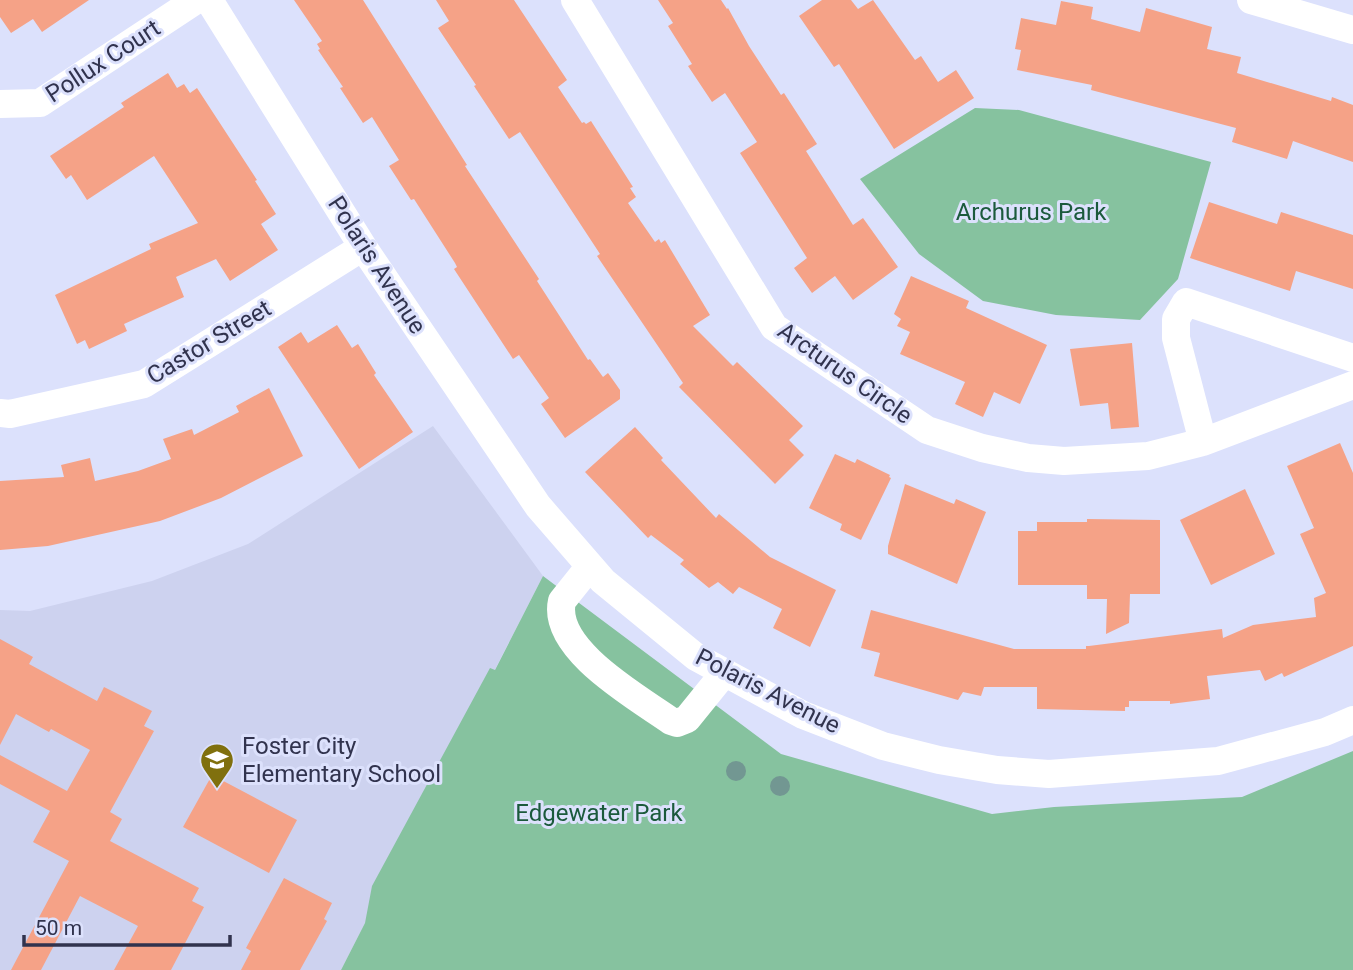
<svg xmlns="http://www.w3.org/2000/svg" width="1353" height="970" font-family="Roboto,sans-serif">
	<style>
		.built { fill: #cdd2ef }
		.green { fill: #86c29f }
		.building { fill: #f5a287 }
		.lines { fill: none; stroke-linecap: round; stroke-linejoin: round }
		.minor { stroke: #fff; stroke-width: 28 }
		.tree { fill: #729792 }
		.labels { text-anchor: middle; dominant-baseline: central; stroke-width: 6; stroke-linejoin: round; paint-order: stroke }
		.street-label { font-size: 24px; fill: #31334e; stroke: #dce1fc }
		.park-label { font-size: 24px; fill: #1b5a3c; stroke: #dce1fc }
		.poi-label { font-size: 24px; fill: #31334e; stroke: #dce1fc; text-anchor: start }
	</style>
	<rect width="100%" height="100%" fill="#dce1fc"/>
	<path class="built" d="M433 426 543 576 341 970H0V610L30 611 152 581 248 544Z"/>
	<path class="green" d="M975 108 1019 110 1211 162 1178 279 1140 320 1056 315 983 301 919 254 860 179Z
		M543 576 781 754 992 814 1054 807 1242 797 1353 751V970H341L365 923 372 886 490 668 495 670Z"/>
	<path class="building" d="M0 0H89L42 32 33 19 11 33 0 17Z
		M294 0H363L467 165 465 166 539 279 537 281 588 360 590 359 603 377 608 373 620 390V399L565 438 541 404 549 398 519 355 513 359 454 269 457 267 455 263 414 199 411 200 389 166 399 160 372 117 363 123 340 88 343 87 318 50 320 49 317 44 322 41Z
		M436 0H514L567 80 558 87 582 123 584 122 586 124 591 121 633 187 630 188 636 197 628 203 655 242 659 239 661 243 665 240 710 315 693 326 733 366 737 362 803 426 789 440 804 455 775 484 679 387 683 383 597 256 600 254 520 132 509 139 474 86 476 85 438 28 449 21Z
		M658 0H721L727 9 728 8 749 46 781 95 784 93 817 144 806 151 853 225 863 218 898 267 853 300 835 276 812 293 794 268 807 258 740 153 757 142 725 93 712 102 688 66 692 64 668 26 673 23Z
		M822 0H851L858 9 873 0 915 60 921 56 938 82 956 70 974 98 894 149 839 64 834 67 799 16Z
		M1061 1 1093 7 1091 19 1140 32 1146 8 1212 27 1207 49 1241 57 1237 73 1331 101 1332 97 1353 105V162L1293 141 1287 159 1232 142 1236 128 1091 90 1092 85 1017 70 1021 50 1015 49 1021 18 1056 25Z
		M168 73 177 88 184 84 190 93 197 88 257 180 255 181 276 214 261 224 278 250 230 281 216 259 176 277 184 297 124 324 127 331 89 349 85 340 77 344 55 295 151 249 149 244 198 223 154 156 87 200 71 175 66 179 50 156 124 107 121 103Z
		M1209 202 1277 224 1281 212 1353 235V289L1296 271 1290 291 1190 258Z
		M911 276 969 301 966 308 1047 345 1020 404 994 392 983 417 955 404 965 382 900 354 910 332 897 326 901 319 894 314Z
		M337 325 352 348 358 344 376 373 374 375 413 432 359 469 278 347 301 332 308 343Z
		M1132 343 1139 427 1111 429 1108 403 1080 406 1070 349Z
		M269 388 303 456 221 498 160 521 48 546 0 550V481L64 477 61 465 90 458 95 481 138 471 171 459 163 439 192 429 194 435 239 412 236 406Z
		M635 427 663 458 661 460 716 518 719 514 770 557 836 590 810 647 773 628 782 609 739 587 733 594 718 582 709 588 680 564 684 560 651 535 648 538 585 472Z
		M1340 443 1353 473V646L1284 677 1282 673 1265 681 1260 670 1207 676 1210 699 1170 704V701H1129V707H1125V711L1037 709V687H984L981 696 963 692 958 700 874 676 880 653 861 648 871 610 1014 649H1086V646H1089L1222 629 1223 638 1253 625 1316 617 1314 598 1326 593 1300 534 1314 528 1287 466Z
		M835 454 855 463 857 459 890 475 889 477 891 478 861 540 840 530 842 524 809 508Z
		M905 484 954 504 956 499 986 512 957 584 888 554V546Z
		M1245 489 1275 554 1211 585 1180 520Z
		M1087 519 1160 520V594H1130L1129 623 1106 634 1107 599H1087V585H1018V531H1037V522H1087Z
		M0 639 33 657 29 664 97 701 104 687 152 711 144 726 154 731 110 812 122 819 110 841 199 888 192 901 204 907 171 970H114L138 926 80 896 41 970H11L69 861 33 842 50 811 0 784V755L67 791 90 750 51 729 49 732 16 714 0 745Z
		M212 775 297 820 269 873 183 827Z
		M284 878 332 903 324 919 327 921 300 970H241L251 951 246 948Z"/>
	<g class="lines">
		<path class="minor" d="M209 0 363 247 538 506 603 581 696 657 803 715 883 746 939 760 997 770 1049 774 1218 761 1325 732 1353 720
			M575 0 774 327 927 430 982 448 1028 458 1064 461 1148 456 1203 442 1353 385
			M1251 0 1353 30
			M0 104 40 103 196 0
			M0 413 10 414 144 384 363 247
			M1203 442 1176 338V319L1186 302 1353 358
			M590 566 562 601C551 649 637 697 671 721L677 723 687 719 725 672"/>
	</g>
	<g class="tree">
		<circle cx="736" cy="771" r="10"/>
		<circle cx="780" cy="786" r="10"/>
	</g>
	<defs>
		<g id="school-pin" transform="scale(1.75)"><path d="M0 17L-7.5 6A9.5 9.5 0 1 1 7.5 6Z" fill="#80700e" stroke="#dce1fc"/><path d="M0-5L7-2L0 1L-7-2ZM-4 1L0 2.5L4 1V4Q0 6-4 4Z" fill="#fff"/></g>
	</defs>
	<g fill-rule="evenodd">
		<use href="#school-pin" x="217" y="760"/>
	</g>
	<g class="labels">
		<g class="street-label">
			<text transform="translate(103 61) rotate(-33)">Pollux Court</text>
			<text transform="translate(377 265) rotate(57)">Polaris Avenue</text>
			<text transform="translate(209 342) rotate(-31)">Castor Street</text>
			<text transform="translate(845 373) rotate(35)">Arcturus Circle</text>
			<text transform="translate(768 691) rotate(27)">Polaris Avenue</text>
		</g>
		<g class="park-label">
			<text x="1031" y="212">Archurus Park</text>
			<text x="599" y="813">Edgewater Park</text>
		</g>
		<g class="poi-label">
			<text x="242" y="746">Foster City<tspan x="242" dy="28">Elementary School</tspan></text>
		</g>
	</g>
	<path d="M24 935v10h206v-10" fill="none" stroke="#31334e" stroke-width="3.5"/>
	<text x="35" y="935" font-size="21" fill="#31334e" stroke="#dce1fc" stroke-width="5" paint-order="stroke">50 m</text>
</svg>
